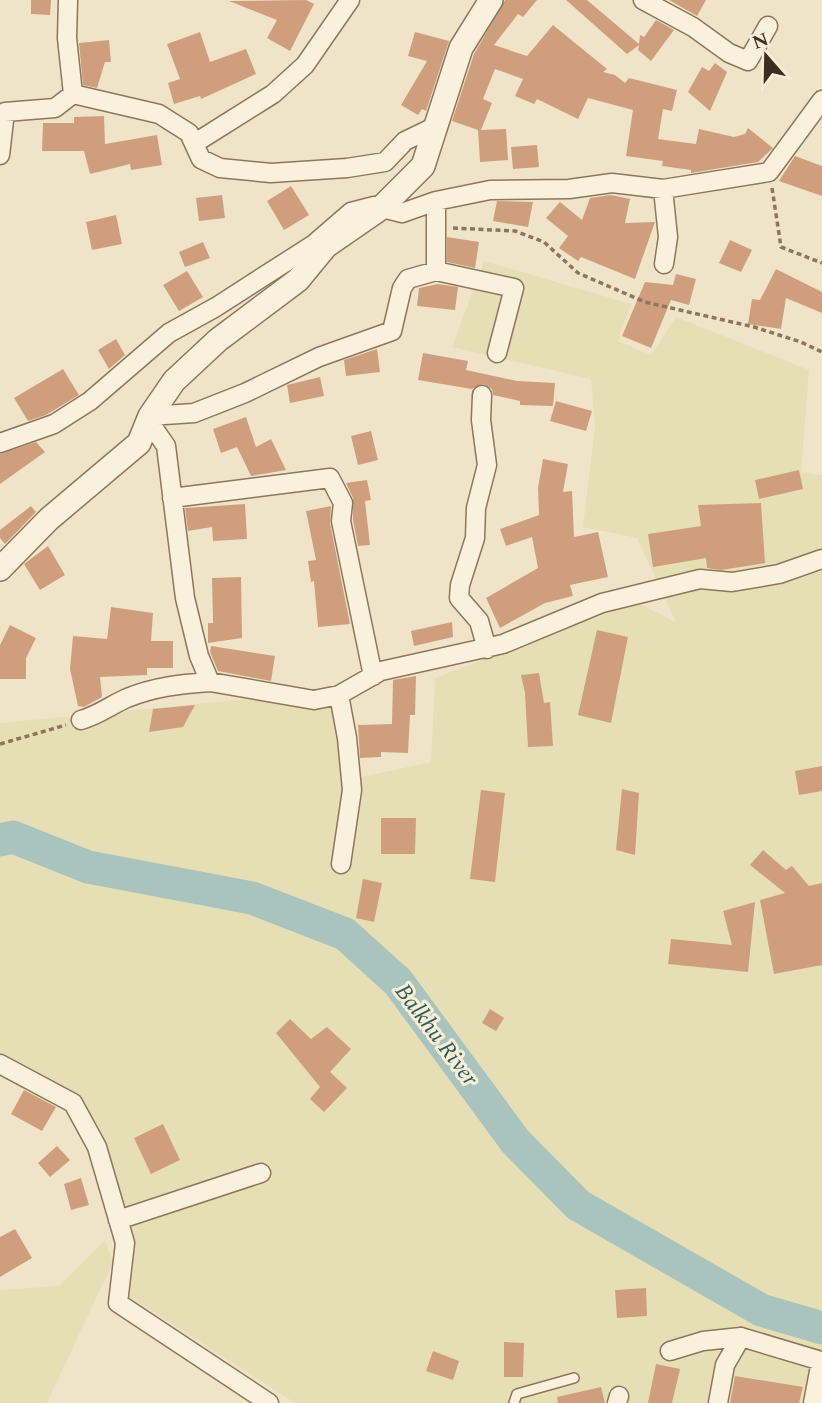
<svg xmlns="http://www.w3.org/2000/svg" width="822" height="1403" font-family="Spectral,serif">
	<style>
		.farmland { fill: #e6deb5 }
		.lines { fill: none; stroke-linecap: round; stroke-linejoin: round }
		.river { stroke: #a9c4bc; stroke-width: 33 }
		.building { fill: #cf9f7d }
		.service-casing { stroke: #8d765c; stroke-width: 12 }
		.minor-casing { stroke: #8d765c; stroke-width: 21 }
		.tertiary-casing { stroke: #8d765c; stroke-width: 26 }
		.path { stroke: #8d765c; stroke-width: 3.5; stroke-dasharray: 5 3.5; stroke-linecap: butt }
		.service { stroke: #faf1dc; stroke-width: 9 }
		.minor { stroke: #faf1dc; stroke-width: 18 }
		.tertiary { stroke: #faf1dc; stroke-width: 23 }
		.labels { text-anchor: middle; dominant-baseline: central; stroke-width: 6; stroke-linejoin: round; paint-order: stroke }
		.water-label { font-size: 23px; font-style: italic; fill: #2f5d5a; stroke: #f7eed8 }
	</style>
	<rect width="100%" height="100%" fill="#f0e4c8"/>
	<path class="farmland" d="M484 261 631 304 618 341 651 355 676 317 809 370 801 472 822 475V1403H295L130 1297 133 1240 106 1145 74 1094 0 1054V723L289 695H339L352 779 431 762 435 678 636 602 676 622 637 538 583 527 595 427 591 379 452 347Z
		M105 1240 113 1262 47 1403H0V1290L59 1286Z"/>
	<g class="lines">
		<path class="river" d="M0 840 13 837 88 867 252 898 345 934 398 982 515 1141 578 1205 761 1310 822 1328"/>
	</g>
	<path class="building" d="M31 0H51L50 15 31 14Z
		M306 0 314 4 290 51 267 38 277 20 229 1Z
		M505 0H537L523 17 518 14 494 45 527 56 553 25 607 69 603 72 615 75 625 83 629 78 677 90 672 111 663 109 658 139 696 144 699 129 734 137 745 134 748 128 773 148 758 162 691 173V170L662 166 663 161 626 156 633 110 588 98 578 119 537 99 534 104 515 96 523 79 495 69 483 99 492 103 481 130 506 129 508 160 480 162 478 130 452 121 474 54Z
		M566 0H587L639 44 640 35 644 37 656 20 674 30 651 61 638 50 639 45 627 54Z
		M669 0H706L697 16Z
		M200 32 210 62 246 49 256 74 201 99 200 96 174 104 168 83 180 79 167 44Z
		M415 32 449 41 426 111 422 109 418 115 401 105 427 61 408 56Z
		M109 40 111 62H105L97 88 83 85 79 43Z
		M715 63 727 72 710 111 688 92 702 67 709 71Z
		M104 116 105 144 157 135 162 165 131 170 130 164 90 174 84 151H42L43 123H74V117Z
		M537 145 539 167 513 169 511 147Z
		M795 156 822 166V196L779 181Z
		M291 186 309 215 284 230 267 201Z
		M222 195 225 218 199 221 196 198Z
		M611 195 630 199 625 223 655 222 635 279 581 257 578 261 559 248 568 236 546 218 560 202 582 220 590 198Z
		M497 201 533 202 528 227 493 221Z
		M116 215 122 244 92 250 86 222Z
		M447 237 479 242 475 268 447 262Z
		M730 240 752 250 741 272 719 263Z
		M203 242 210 258 185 267 179 252Z
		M776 269 822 292V313L786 298 781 329 748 324 752 299 760 300Z
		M187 271 203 297 179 311 163 285Z
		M676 274 696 279 689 305 671 300 651 348 622 336 645 282 673 285Z
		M438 284 458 287 455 310 417 306 419 288Z
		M116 339 125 355 109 369 98 350Z
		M377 349 380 372 346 376 344 360Z
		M423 353 468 361 466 370 517 381 555 383 553 406 520 405V401L493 395 492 389 483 384 472 389 418 380Z
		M63 369 79 395 46 415 28 421 14 398Z
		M320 377 324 396 290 403 287 385Z
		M556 401 592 411 586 431 550 421Z
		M246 417 256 447 271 439 286 470 251 476 237 447 221 453 213 429Z
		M371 431 378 460 358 465 351 436Z
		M36 442 45 452 0 484V454Z
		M543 459 568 464 563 492 572 491 574 537 598 532 608 577 570 585 573 596 545 603 500 628 486 598 538 568 532 537 506 546 500 529 539 515 538 488Z
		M799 470 803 489 759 499 755 480Z
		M367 480 371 500 365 501 370 545 358 546 353 520V498L346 483Z
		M761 503 765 563 721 570 707 568 706 558 653 567 648 534 701 526 698 505Z
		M245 504 247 539 213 541 212 527 188 531 185 508Z
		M31 506 36 512 5 544 0 538V530Z
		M331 506 330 523 350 624 318 627 314 581 311 582 308 561 316 560 306 511Z
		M48 546 65 575 40 590 24 564Z
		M241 577 242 638 208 643V623H213L212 578Z
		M111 607 153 613 151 641H173V668H147V675L100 677 102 697 84 707 78 706 70 669 73 636 107 639Z
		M452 622 453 637 414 646 411 631Z
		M10 625 36 638 26 658V679H0V645Z
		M597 630 628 637 611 723 578 715Z
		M211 646 275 656 271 681 218 671 210 652Z
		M539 673 544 703 550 702 553 746 528 747 525 693 521 675Z
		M416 676 415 715H410L408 753 381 752V757L360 758 358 725 392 724 393 680Z
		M195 705 183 727 149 732 153 709Z
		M822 766V791L799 795 795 771Z
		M622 789 639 793 635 855 616 850Z
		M481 790 505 793 495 882 470 879Z
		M381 818H416L415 854H381Z
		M763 850 786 870 792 866 809 886 822 883V965L774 974 760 900 785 893 750 865Z
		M363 879 382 883 374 922 356 918Z
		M755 902 748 972 668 964 671 939 732 945 723 911Z
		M490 1009 504 1018 496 1031 482 1023Z
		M290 1019 311 1039 327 1027 351 1049 330 1072 347 1088 324 1112 310 1099 320 1087 276 1033Z
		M24 1090 56 1107 42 1131 11 1114Z
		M163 1124 180 1160 151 1174 134 1138Z
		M57 1146 70 1160 50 1177 38 1163Z
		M81 1178 89 1205 71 1210 64 1184Z
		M15 1229 32 1258 0 1277V1237Z
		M646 1288 647 1316 617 1318 615 1290Z
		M504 1342 524 1343 523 1377H504Z
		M433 1351 459 1361 453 1380 426 1371Z
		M656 1364 680 1369 672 1403H648Z
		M735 1376 803 1387 799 1403H730Z
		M601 1387 605 1403H558L557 1397Z"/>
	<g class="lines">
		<g class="service-casing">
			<path id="service" d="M514 1403 517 1394 574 1378"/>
		</g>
		<g class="minor-casing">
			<path id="minor" d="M68 0 67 38 73 94
				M643 0 693 27 729 53 748 61 768 26
				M195 143 273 94 305 65 350 0
				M0 155 5 112 55 108 73 94 159 114 189 133 201 159 220 168 271 173 347 168 385 162 405 141 434 127
				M663 189 668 237 664 264
				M436 201V271
				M482 395 481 420 487 465 476 508 475 538 460 585 459 598 479 621 487 649
				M150 416 194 413 245 393 319 357 392 331 402 288 408 279 436 271 514 288 497 353
				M150 423 166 446 185 598 199 656 210 682 314 700 339 695 381 671 503 644 602 603 700 579 732 582 779 574 822 559
				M0 443 54 424 90 401 169 333 216 307 314 244 351 212 374 206 402 213 436 201 490 190 569 189 612 183 663 189 769 172 822 100
				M172 498 330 478 343 503 341 521 373 676
				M339 695 347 738 352 790 341 864
				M81 720C99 715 111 705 127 698 154 687 180 684 210 682
				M0 1064 73 1103 97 1147 125 1243 118 1303 269 1403
				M118 1220 261 1173
				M670 1351 703 1341 741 1337 821 1361 813 1403
				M617 1403 619 1396
				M718 1403 725 1365 741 1337"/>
		</g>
		<g class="tertiary-casing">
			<path id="tertiary" d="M0 569 49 519 139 443 150 416 174 381 218 340 298 280 326 246 381 208 423 166 461 48 491 0"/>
		</g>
		<path class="path" d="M772 188 781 247 822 263
			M453 228 515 231 544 242 578 273 645 302 754 327 801 342 822 352
			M0 744 66 725"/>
		<use href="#service" class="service"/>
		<use href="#minor" class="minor"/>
		<use href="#tertiary" class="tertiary"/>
	</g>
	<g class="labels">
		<g class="water-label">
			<text transform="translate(436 1035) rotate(53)">Balkhu River</text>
		</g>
	</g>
	<g transform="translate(766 56) rotate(340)" stroke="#f7eed8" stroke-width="5" paint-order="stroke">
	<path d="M0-5L12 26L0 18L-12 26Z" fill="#3d2e20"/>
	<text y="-10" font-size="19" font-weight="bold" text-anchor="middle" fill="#3d2e20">N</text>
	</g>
</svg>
